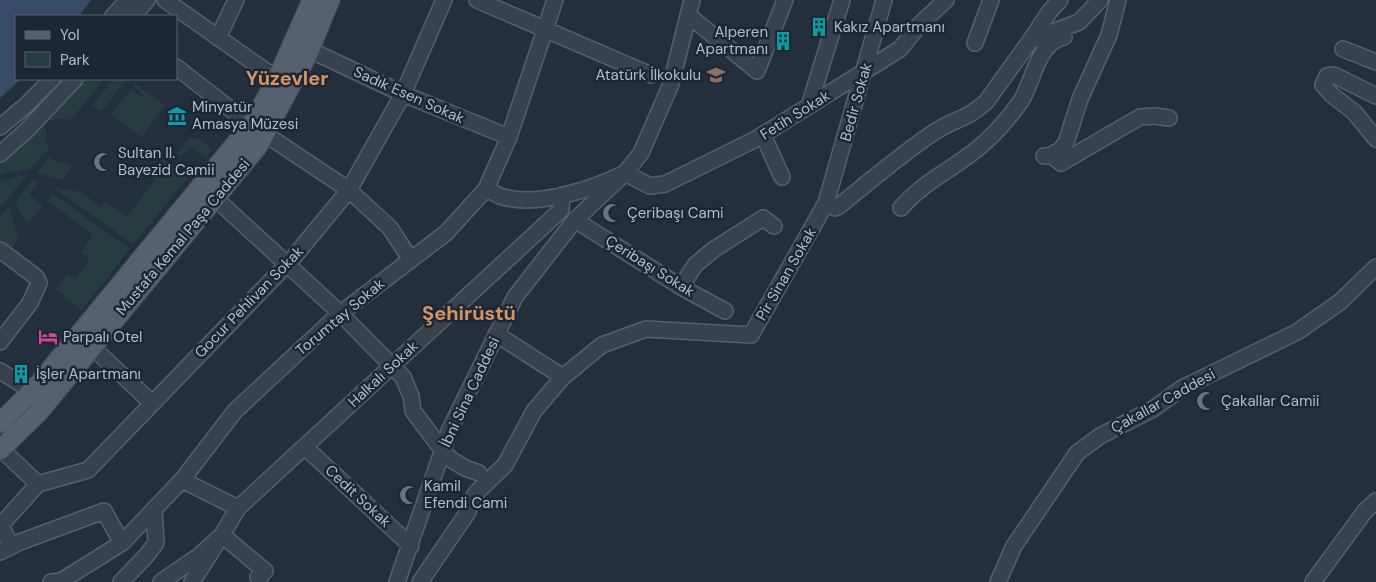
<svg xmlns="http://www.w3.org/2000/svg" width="1376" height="582" font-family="'DM Sans',sans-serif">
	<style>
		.green { fill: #263c3f }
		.water { fill: #394c67 }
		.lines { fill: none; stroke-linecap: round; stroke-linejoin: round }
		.minor-casing { stroke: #565f6c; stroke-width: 18 }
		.major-casing { stroke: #414a57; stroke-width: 21 }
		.minor { stroke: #38414e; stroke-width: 15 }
		.major { stroke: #56606e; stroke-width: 19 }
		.labels { text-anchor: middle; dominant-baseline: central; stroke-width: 5; stroke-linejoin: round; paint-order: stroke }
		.poi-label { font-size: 15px; fill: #b4bcc9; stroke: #1d2633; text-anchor: start }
		.street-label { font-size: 15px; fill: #b4bcc9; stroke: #1d2633 }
		.district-label { font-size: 20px; font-weight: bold; fill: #d59563; stroke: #1d2633 }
	</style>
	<rect width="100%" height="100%" fill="#242f3e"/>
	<path class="green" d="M80 79H104L70 121C64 118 58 118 52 121L46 116Z
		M114 79H127L101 112 93 105Z
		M135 84 165 105 142 137 111 115 131 89 142 97 144 95 133 86Z
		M40 123 46 129V141L49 149 30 169 0 175V159Z
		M189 138 198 139 212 149 206 157 192 148 179 156 177 154Z
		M48 158 72 166 62 180 37 173Z
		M162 158 188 178 133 244 54 188 81 192 101 207 105 201 127 217 155 180 148 175Z
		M27 175 1 207 0 206V180Z
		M34 179 38 183 29 195 43 205 28 223 25 221 15 202Z
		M53 194 130 249 82 310 55 289 67 274 76 279 90 259 81 252 93 235 48 201Z
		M8 207 10 209 18 239 9 252 0 246V216Z"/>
	<path class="water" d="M0 0H91L79 16H16V79H21L0 98Z"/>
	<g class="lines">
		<g class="minor-casing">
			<path id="minor" d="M165 0 277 79
				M477 0 651 75
				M688 15 757 71 785 0
				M113 16 128 0
				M133 16 147 0
				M218 38 236 0
				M1030 41 1050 11 1060 0
				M975 43 991 0
				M1343 49 1376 62
				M310 50 403 94 509 137
				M176 67 251 125
				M1376 96 1334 75 1327 76 1323 85 1332 95 1354 112 1376 139
				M809 106 842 0
				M0 127 24 107 52 79
				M265 134 349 190 390 228 411 260
				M763 135 782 177
				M1054 153 1057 160 1061 163 1140 117 1155 116 1169 118
				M0 154 27 130 75 79
				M1044 156H1049L1059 151 1066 143 1080 99 1109 35 1118 0
				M486 189C491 191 498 196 503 197 539 207 593 189 625 173L650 186 665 184 756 139 900 49 920 24 946 0
				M215 198 340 313 403 377 411 396 413 411 443 451 452 460 465 468 479 473
				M826 203 884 0
				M901 208C919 186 945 173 968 156 989 141 1006 122 1021 101 1034 80 1037 43 1064 37
				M575 220 681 287 725 311
				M0 250 36 277 39 283 30 303 0 342
				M681 287 695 265 713 250 763 218 774 226
				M496 334 563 377
				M92 347 152 403
				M0 371 32 391
				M305 447 411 546
				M1 449 38 484
				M238 508 561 210 562 195
				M11 546 1 525 38 484 88 470 293 258 349 190 403 94 444 0
				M0 552 20 542 104 511 122 543
				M51 582 61 581 122 543 182 480 235 411 337 316 446 233 486 189 509 137 555 0
				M121 582 146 556 156 543 154 509
				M161 582 199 556 222 535 238 508 182 480
				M192 582 222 535 265 571 258 577 260 582
				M397 582 450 429 515 297 575 220 625 173 641 153 671 84 692 0
				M420 582 468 512 469 505 476 493 505 465 534 411 563 377 602 345 646 329 751 335 826 203 835 208 838 207C870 181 901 154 936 131 953 120 969 118 986 102L1030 41 1079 22 1100 0
				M998 582 1014 546 1077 453 1100 436 1153 409 1182 388 1297 332 1340 302 1376 267
				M1313 582 1365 511 1376 501"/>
		</g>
		<g class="major-casing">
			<path id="major" d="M0 423 36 387 251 125 277 79 312 0
				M0 450 38 413 258 146 307 56 330 0"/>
		</g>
		<use href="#minor" class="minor"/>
		<use href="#major" class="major"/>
	</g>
	<defs>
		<g id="building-bare" transform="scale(1.5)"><path d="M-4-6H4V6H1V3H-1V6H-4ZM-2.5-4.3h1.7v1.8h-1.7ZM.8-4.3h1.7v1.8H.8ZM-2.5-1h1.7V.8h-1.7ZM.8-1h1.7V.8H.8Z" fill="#0f9aa8" stroke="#1d2633" stroke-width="2.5" paint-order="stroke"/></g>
		<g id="school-bare" transform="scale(1.5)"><path d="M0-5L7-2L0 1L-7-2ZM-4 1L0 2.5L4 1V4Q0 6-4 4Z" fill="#8d6e63" stroke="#1d2633" stroke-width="2.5" paint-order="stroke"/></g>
		<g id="museum-bare" transform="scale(1.5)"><path d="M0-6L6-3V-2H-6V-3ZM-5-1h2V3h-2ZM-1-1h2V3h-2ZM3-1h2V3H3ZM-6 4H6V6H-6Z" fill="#0f9aa8" stroke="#1d2633" stroke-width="2.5" paint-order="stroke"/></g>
		<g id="mosque-bare" transform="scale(1.5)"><path d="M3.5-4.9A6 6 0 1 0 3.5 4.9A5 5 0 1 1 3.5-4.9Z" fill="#6b7280" stroke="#1d2633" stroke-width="2.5" paint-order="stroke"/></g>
		<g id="hotel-bare" transform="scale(1.5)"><path d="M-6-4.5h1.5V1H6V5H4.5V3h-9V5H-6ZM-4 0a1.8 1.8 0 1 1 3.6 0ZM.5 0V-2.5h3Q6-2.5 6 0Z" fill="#d1479c" stroke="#1d2633" stroke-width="2.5" paint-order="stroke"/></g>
	</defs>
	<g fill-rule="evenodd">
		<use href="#building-bare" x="819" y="27"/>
		<use href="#building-bare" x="783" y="41"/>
		<use href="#school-bare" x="716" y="75"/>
		<use href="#museum-bare" x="177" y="116"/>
		<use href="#mosque-bare" x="103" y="162"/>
		<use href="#mosque-bare" x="612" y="213"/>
		<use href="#hotel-bare" x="48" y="337"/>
		<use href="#building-bare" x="21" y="374"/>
		<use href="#mosque-bare" x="1206" y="401"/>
		<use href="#mosque-bare" x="409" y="495"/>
	</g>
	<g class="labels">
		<g class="poi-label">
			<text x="834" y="27">Kakız Apartmanı</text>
			<text x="768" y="32" text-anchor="end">Alperen<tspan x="768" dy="17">Apartmanı</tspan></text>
			<text x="701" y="75" text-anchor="end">Atatürk İlkokulu</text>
			<text x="192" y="107">Minyatür<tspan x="192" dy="17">Amasya Müzesi</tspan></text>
			<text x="118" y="153">Sultan II.<tspan x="118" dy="17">Bayezid Camii</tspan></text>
			<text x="627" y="213">Çeribaşı Cami</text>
			<text x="63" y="337">Parpalı Otel</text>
			<text x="36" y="374">İşler Apartmanı</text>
			<text x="1221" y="401">Çakallar Camii</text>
			<text x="424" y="486">Kamil<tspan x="424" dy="17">Efendi Cami</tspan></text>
		</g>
		<g class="street-label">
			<text transform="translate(409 95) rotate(24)">Sadık Esen Sokak</text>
			<text transform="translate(856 102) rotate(-74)">Bedir Sokak</text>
			<text transform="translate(795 115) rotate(-32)">Fetih Sokak</text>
			<text transform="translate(183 237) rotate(-50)">Mustafa Kemal Paşa Caddesi</text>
			<text transform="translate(650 266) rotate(32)">Çeribaşı Sokak</text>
			<text transform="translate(786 274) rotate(-60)">Pir Sinan Sokak</text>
			<text transform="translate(249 302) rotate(-46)">Gocur Pehlivan Sokak</text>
			<text transform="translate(340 317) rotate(-40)">Torumtay Sokak</text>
			<text transform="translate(383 374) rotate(-43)">Halkalı Sokak</text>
			<text transform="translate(470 392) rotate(-65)">İbni Sina Caddesi</text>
			<text transform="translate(1163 401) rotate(-29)">Çakallar Caddesi</text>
			<text transform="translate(358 496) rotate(43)">Cedit Sokak</text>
		</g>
		<g class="district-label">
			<text x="287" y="78">Yüzevler</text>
			<text x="469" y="313">Şehirüstü</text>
		</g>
	</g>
	<rect x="15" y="15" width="162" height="65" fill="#1d2633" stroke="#59626f"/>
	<rect x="25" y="31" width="25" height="8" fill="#56606e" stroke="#59626f"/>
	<text x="60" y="40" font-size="15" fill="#b4bcc9">Yol</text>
	<rect x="25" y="52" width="25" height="15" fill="#263c3f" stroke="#59626f"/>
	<text x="60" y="65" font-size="15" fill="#b4bcc9">Park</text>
</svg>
